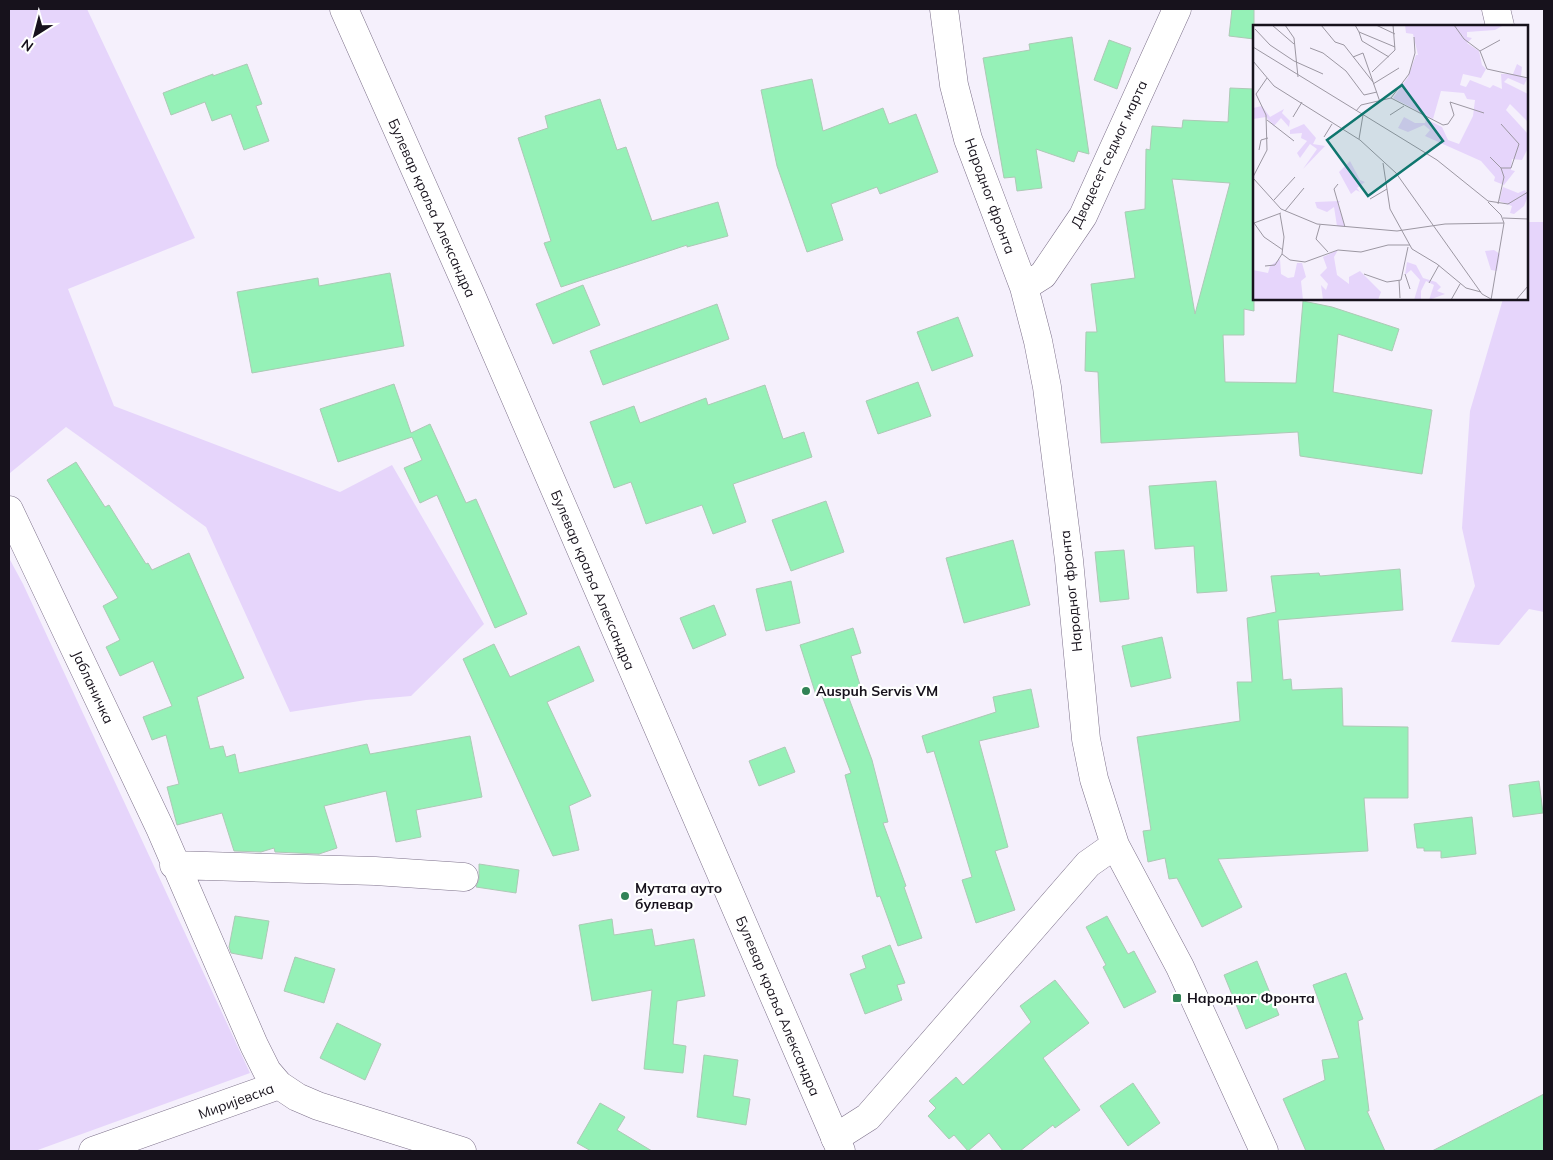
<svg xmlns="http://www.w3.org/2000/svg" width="1553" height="1160" font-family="Mulish,sans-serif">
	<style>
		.green { fill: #e6d5fb }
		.building { fill: #95f1b7; stroke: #adc9b6; fill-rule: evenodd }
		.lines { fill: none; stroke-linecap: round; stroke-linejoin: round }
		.minor-casing { stroke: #7d718a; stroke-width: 29 }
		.major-casing { stroke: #7d718a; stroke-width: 29 }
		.minor { stroke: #fff; stroke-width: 28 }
		.major { stroke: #fff; stroke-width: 28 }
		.poi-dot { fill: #318355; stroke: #fff; stroke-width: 2 }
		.labels { text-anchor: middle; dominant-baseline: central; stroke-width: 4.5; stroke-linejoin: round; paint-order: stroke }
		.street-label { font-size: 14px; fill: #17121c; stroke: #fff }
		.poi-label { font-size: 14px; font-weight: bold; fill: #17121c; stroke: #fff; text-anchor: start }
		.inset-road { fill: none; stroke: #9c97a2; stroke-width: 1 }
		.view { fill: #0f766e; fill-opacity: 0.15; stroke: #0f766e; stroke-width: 2.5 }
		.inset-edge { fill: none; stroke: #17121c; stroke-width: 2.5 }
	</style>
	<rect width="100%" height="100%" fill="#f5f0fc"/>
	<path class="green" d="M9 9H87L195 238 68 289 114 406 340 492 392 465 484 624 411 696 366 700 290 712 206 527 66 427 10 473Z
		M1527 222H1544V612L1529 609 1499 645 1451 642 1475 586 1462 528 1470 411 1503 299H1527Z
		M9 558 23 584 250 1073 35 1151H9Z"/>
	<path class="building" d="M1232 9H1254V39L1229 36Z
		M1072 37 1089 154 1078 151 1074 162 1036 149 1042 188 1017 191 1015 177 1004 178 983 58 1030 50 1029 44Z
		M1109 40 1131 48 1117 89 1094 80Z
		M247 64 262 104 256 106 269 141 244 150 231 114 212 121 205 102 171 115 163 93 213 74V76Z
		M812 79 823 131 883 108 889 124 916 114 938 172 880 194 877 187 831 204 843 240 807 252 777 166 761 90Z
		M1230 88 1254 89V311L1244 309V335H1223L1225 382 1296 383 1303 301 1332 307 1399 329 1392 351 1338 334 1333 392 1432 410 1422 474 1300 456 1298 432 1101 443 1098 372 1085 371 1086 332H1097L1091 284 1135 278 1125 212 1145 209 1146 149 1150 150 1152 126 1182 128 1183 120 1228 122ZM1172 179 1230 183 1195 314Z
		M600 99 617 150 626 147 652 221 718 202 728 236 687 247V245L561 287 544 243 551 241 518 138 548 128 545 116Z
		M390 273 404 346 252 373 237 292 318 278 319 286Z
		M583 285 600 325 553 344 536 304Z
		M717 304 729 339 603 385 590 351Z
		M958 317 973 356 932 371 917 332Z
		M918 382 931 416 878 434 866 401Z
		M394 384 411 433 430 424 466 503 476 499 527 614 495 628 437 495 420 503 404 468 422 460 412 437 338 462 320 409Z
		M765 385 783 439 804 432 812 457 733 484 746 522 713 534 702 505 646 524 631 482 614 488 590 422 634 406 640 423 706 398 708 405Z
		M76 462 105 507 109 505 146 564 148 563 152 570 189 553 244 678 197 697 210 749 223 746 226 757 235 754 239 773 367 744 370 754 470 736 482 797 416 810 421 837 396 842 386 791 324 806 337 848 319 854 275 852 274 848 261 852 234 851 222 813 177 825 167 787 179 784 166 735 152 740 143 717 172 706 153 661 120 676 106 647 120 640 103 606 118 598 47 480Z
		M1216 481 1227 591 1197 593 1194 546 1155 549 1149 486Z
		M826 501 844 552 791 571 772 520Z
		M1013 540 1030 605 964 623 946 558Z
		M1124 550 1129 599 1100 602 1095 552Z
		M1400 569 1403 610 1278 620 1283 680 1291 679 1292 690 1342 688 1343 726 1408 727V798H1364L1368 851 1218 859 1242 907 1202 927 1177 878 1169 879 1165 858 1148 862 1143 831 1151 830 1137 737 1240 721 1237 682H1252L1247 618 1276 612 1271 576 1319 573 1320 576Z
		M791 581 800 623 766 631 756 589Z
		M714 605 726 635 693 649 680 618Z
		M853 628 861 653 851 656 861 688 847 693 872 760 888 822 883 823 906 886 904 887 922 938 898 946 880 896 877 897 845 775 851 773 821 693 816 695 800 645Z
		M1162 637 1171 678 1131 687 1122 646Z
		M494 644 510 677 579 646 594 681 547 702 591 796 569 806 579 850 553 856 463 659Z
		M1031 689 1039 727 979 741 1008 847 995 851 1015 910 976 923 962 880 972 877 934 751 927 753 922 736 996 712 993 697Z
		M785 747 795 772 759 786 749 761Z
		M1539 781 1543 813 1513 817 1509 785Z
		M1472 817 1476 854 1441 858V851H1424V848H1417L1414 824Z
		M479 864 519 870 516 893 476 887 479 879Z
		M235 916 269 921 262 959 231 953 229 947Z
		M1107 916 1128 954 1134 951 1156 992 1124 1008 1103 967 1106 965 1086 927Z
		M612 919 614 935 652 929 655 946 694 939 705 996 677 1001 673 1044 686 1046 683 1073 644 1069 652 990 592 1001 579 925Z
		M890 945 905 983 897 985 902 1000 865 1014 850 974 866 968 862 956Z
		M295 957 335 969 324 1003 284 991Z
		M1257 961 1279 1015 1246 1029 1224 975Z
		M1346 973 1363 1019 1358 1021 1369 1111H1367L1385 1151H1306L1283 1099 1325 1080 1322 1060 1339 1058 1313 985Z
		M1055 980 1089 1023 1043 1058 1080 1110 1055 1128 1053 1125 1020 1151H1003L989 1133 968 1151 954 1135 949 1139 928 1116 936 1108 929 1101 956 1077 963 1085 1031 1022 1020 1006Z
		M337 1023 381 1044 365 1080 320 1058Z
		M704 1055 738 1060 733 1096 750 1099 746 1125 697 1117Z
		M1133 1083 1160 1123 1128 1146 1100 1106Z
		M1544 1094V1151H1432Z
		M600 1103 625 1117 617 1130 652 1151H591L577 1143Z"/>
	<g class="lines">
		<g class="minor-casing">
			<path id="minor" d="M944 9 954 85 968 139 1024 287 1038 341 1047 387 1069 560 1086 739 1094 779 1115 845 1180 967 1264 1151
				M1496 9 1500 26
				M1024 287 1043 275 1083 216 1177 9
				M9 510 160 828 254 1045 267 1071 279 1085
				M174 865 375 871 464 877
				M835 1138 868 1117 1088 864 1115 845
				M93 1151 279 1085 297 1097 318 1106 462 1151"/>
		</g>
		<g class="major-casing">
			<path id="major" d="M344 9 471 295 841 1151"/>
		</g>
		<use href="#minor" class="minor"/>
		<use href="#major" class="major"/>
	</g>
	<g class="poi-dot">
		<circle cx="806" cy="691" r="5"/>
		<circle cx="625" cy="896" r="5"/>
		<rect x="1172" y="993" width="10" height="10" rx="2.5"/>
	</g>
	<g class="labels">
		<g class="street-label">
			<text transform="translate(1109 154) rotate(-65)">Двадесет седмог марта</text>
			<text transform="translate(990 196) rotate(70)">Народног фронта</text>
			<text transform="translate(432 208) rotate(66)">Булевар краља Александра</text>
			<text transform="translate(593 580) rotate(67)">Булевар краља Александра</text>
			<text transform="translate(1071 591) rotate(-96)">Народног фронта</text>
			<text transform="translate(93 687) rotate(65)">Јабланичка</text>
			<text transform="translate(778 1006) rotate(67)">Булевар краља Александра</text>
			<text transform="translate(236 1101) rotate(-20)">Миријевска</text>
		</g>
		<g class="poi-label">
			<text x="816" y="691">Auspuh Servis VM</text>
			<text x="635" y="888">Мутата ауто<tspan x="635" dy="16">булевар</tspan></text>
			<text x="1187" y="998">Народног Фронта</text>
		</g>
	</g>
	<g transform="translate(1253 25)">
		<rect width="275" height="275" fill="#f5f0fc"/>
		<path d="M152 0H251L242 5 214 7V12L219 13 214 18 226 26 229 40 233 44 228 53 210 49 207 60 213 62 217 55 237 63 240 60 249 64 248 49H260L264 39 269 42 268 51 274 54 271 60 255 53 251 57 275 69V97L257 79 253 85 275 109V123L269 135 259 134 258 145 262 146 251 160 241 156 242 152 228 136 172 111 177 105 171 100 155 107 145 103 151 92 162 98H172L173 94 189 102 195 115 206 119 220 91 222 75 214 74 211 68 188 66 180 94 140 73 155 52 163 30H165L160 9 153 8ZM9 81 17 92 31 84 29 88 37 96 36 102 28 93 21 101 13 92 0 94V83ZM51 99 63 113 60 119 72 121 50 144 64 124 57 119 47 133 44 128 54 116 48 113 49 108 37 109V105ZM97 136 107 155 112 157 104 163 107 167 103 165 98 169 86 147ZM250 162 265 168 272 165 275 171 271 181 261 189 257 188 259 181 246 176ZM87 176 85 179 92 202 84 201 81 182 74 187 64 183 62 177ZM85 225 81 232 84 250 96 259V252L107 246 128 267 125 275H70L68 260 73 265 75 259 67 250 74 243 70 232ZM241 225 247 229 244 246 238 245 232 226ZM27 234 28 249 35 253 41 252 44 238H49L53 252 48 256 50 275H0V245L15 248 17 241ZM154 237 163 240 170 253 183 257 188 262 184 266 192 269 176 275 181 260 173 256 168 266V275H161L167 255 158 245 152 250Z" fill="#e6d5fb"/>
		<path class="inset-road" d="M19 0 41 19M32 0 41 13 45 52M68 0 82 17 91 20 120 57M102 0 106 7 142 22M123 0 142 9M201 0 211 14 227 26M2 4 17 20 41 36 70 49M106 7 109 16 136 32M0 22 184 135 235 176 255 179 275 167M57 23 70 28 93 46 111 70 124 67M227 26 234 44 275 53M227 26 247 15M100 32 110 28 127 77M0 36 21 61 107 115 143 148 229 269 238 274M119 47 142 25 140 0M120 59 146 43M138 73 190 100 195 99 201 90 197 77 231 88M103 86 108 80 138 73 156 49 162 28 161 12M137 90 151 81M40 92 49 77M14 95 41 116M248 99 266 119 258 143H248M71 112 79 99M106 114 110 90M6 125 8 115 15 113M237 132 248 143 251 152 245 179M130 138 137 184 159 224 184 239 213 263 228 267M0 152 14 125 13 90 3 69 14 53M0 153 28 184 64 199 144 206 192 199 251 198M85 159 81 164 92 202M117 174 134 164M21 175 42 152M235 177 248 190 251 198 238 275M32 186 51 163M250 193 275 194M1 198 11 212 30 225M1 198 28 188M67 200 63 214 75 227M29 229 37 235 52 237 85 225 108 227 135 220H157M12 241 22 240 29 229 31 212 27 189M111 249 134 257 148 255 155 222M152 249 157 264M146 255 147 273M176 258 186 240M198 275 207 259M263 275 275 261"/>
		<path class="view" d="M149 60 190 116 115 171 74 115Z"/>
		<rect width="275" height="275" class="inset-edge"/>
	</g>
	<rect width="1553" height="1160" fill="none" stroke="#17121c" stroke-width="20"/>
	<g transform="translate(35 35) rotate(216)" stroke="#ffffff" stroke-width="4" paint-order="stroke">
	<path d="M0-4L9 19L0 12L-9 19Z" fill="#17121c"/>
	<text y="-8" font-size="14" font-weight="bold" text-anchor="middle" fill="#17121c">N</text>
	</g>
</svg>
